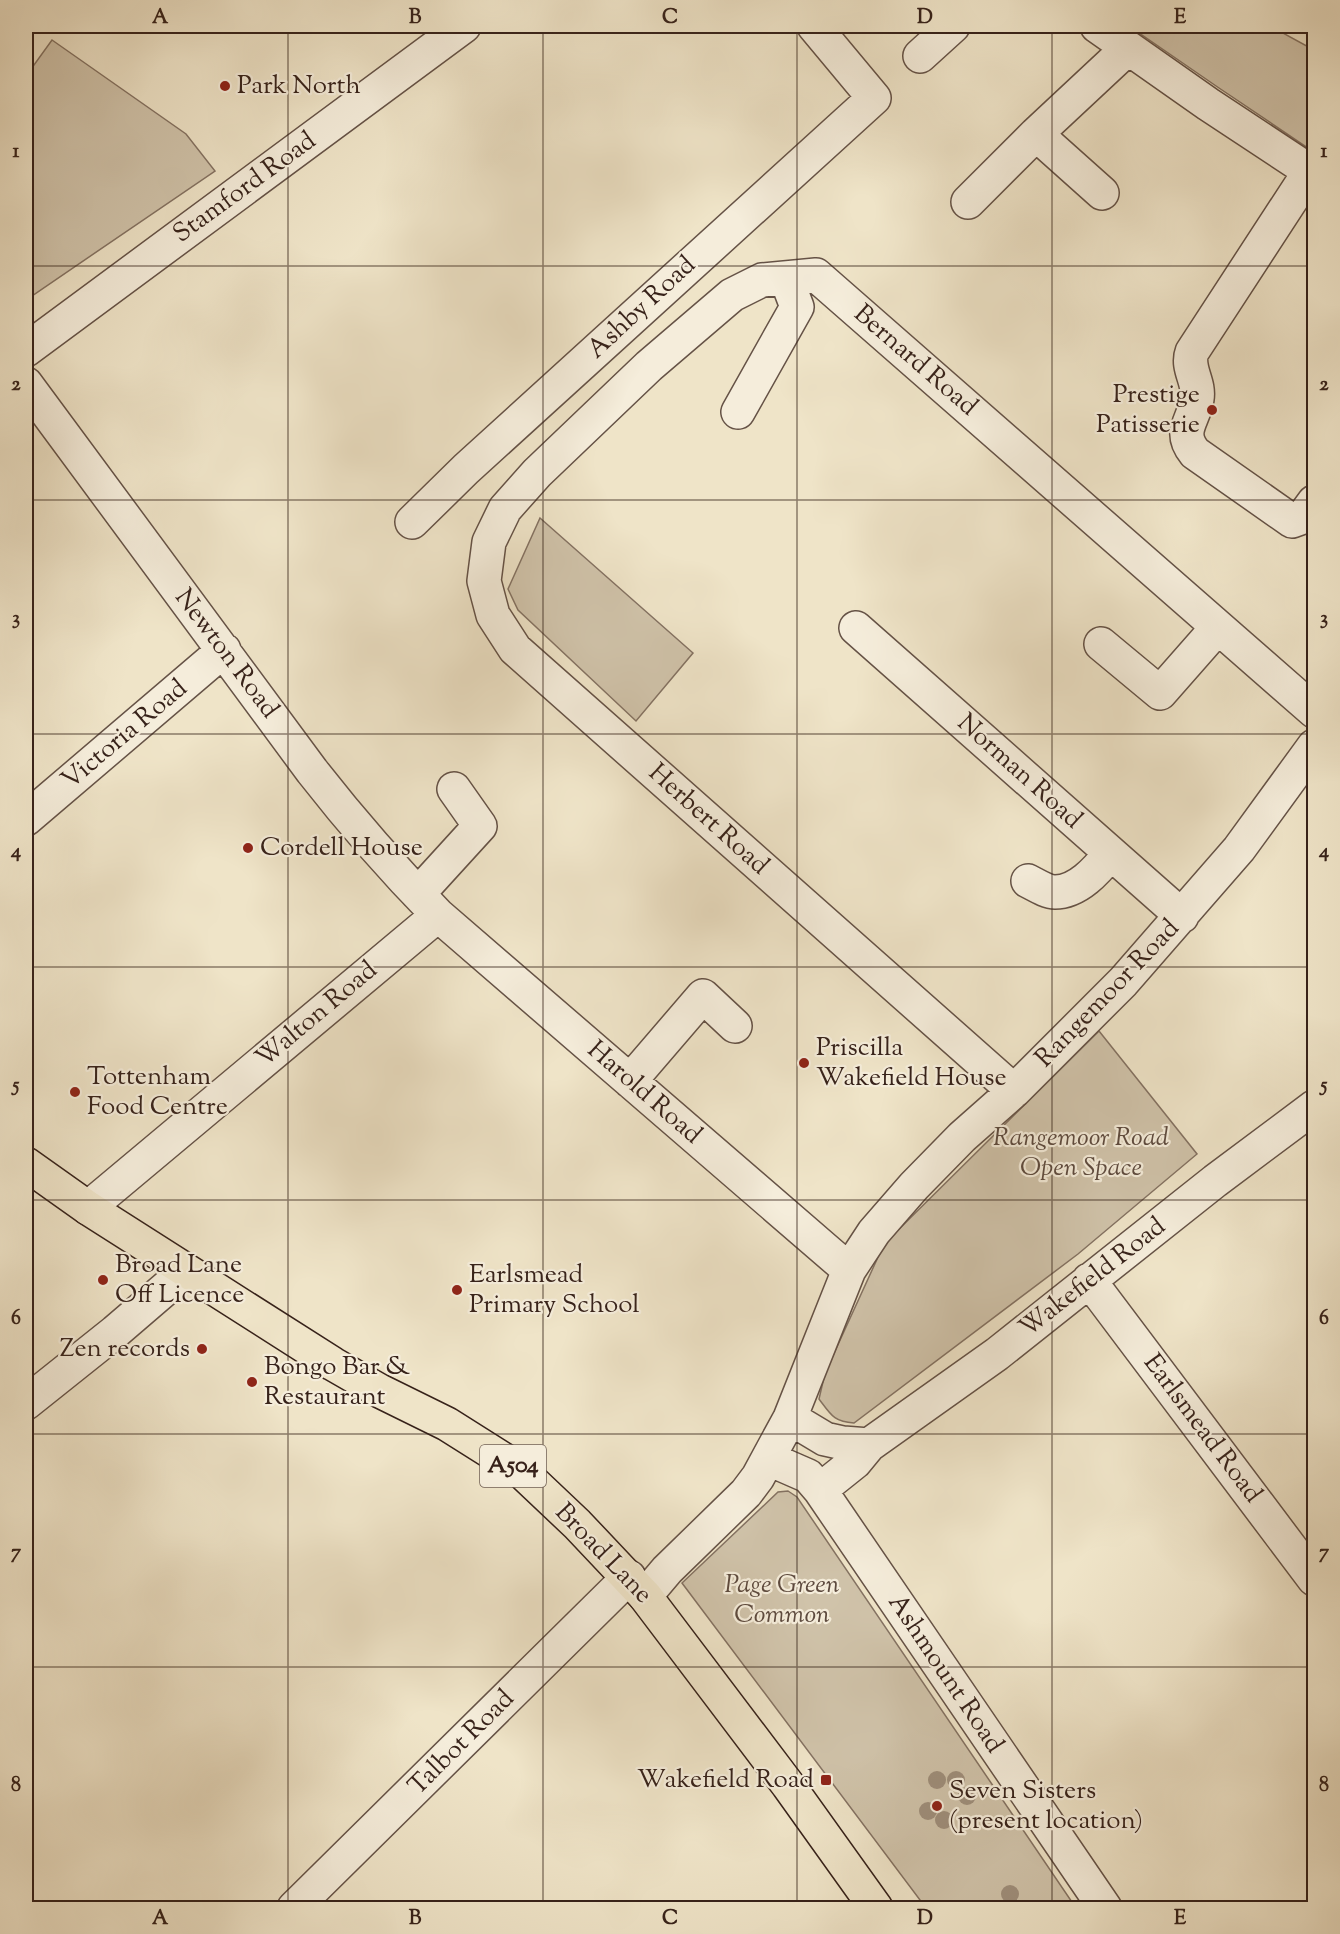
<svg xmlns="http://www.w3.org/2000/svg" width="1340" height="1934" font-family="'Sorts Mill Goudy',serif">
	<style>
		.green { fill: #d0c3aa; stroke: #847262; stroke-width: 1.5 }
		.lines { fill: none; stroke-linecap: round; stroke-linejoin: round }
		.minor-casing { stroke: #655246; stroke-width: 36 }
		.major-casing { stroke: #37221a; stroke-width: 36 }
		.minor { stroke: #f5eddb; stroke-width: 33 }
		.major { stroke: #efe4c8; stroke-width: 33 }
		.rail { stroke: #37221a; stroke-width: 4.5; stroke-dasharray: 10 10; stroke-linecap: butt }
		.tree { fill: #9f8f7c }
		.grid { fill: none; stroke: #37221a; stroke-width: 1.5; stroke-opacity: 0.55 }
		.poi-dot { fill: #8f2418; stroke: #f5eddb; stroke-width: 2 }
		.labels { text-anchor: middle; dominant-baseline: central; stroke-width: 4.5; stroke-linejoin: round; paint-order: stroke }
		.shield { fill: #f5eddb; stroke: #705f54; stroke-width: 1.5 }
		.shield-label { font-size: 24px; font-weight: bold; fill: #37221a }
		.poi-label { font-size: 26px; fill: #37221a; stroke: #f5eddb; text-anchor: start }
		.street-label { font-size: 26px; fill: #37221a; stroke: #f5eddb }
		.park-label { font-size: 26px; font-style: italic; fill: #5d4a3e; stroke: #f5eddb }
		.neatline { fill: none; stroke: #37221a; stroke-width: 2 }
		.grid-label { font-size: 20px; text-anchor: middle; font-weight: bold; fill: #37221a }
	</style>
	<rect width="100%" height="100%" fill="#efe4c8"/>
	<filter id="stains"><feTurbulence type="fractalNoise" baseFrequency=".00333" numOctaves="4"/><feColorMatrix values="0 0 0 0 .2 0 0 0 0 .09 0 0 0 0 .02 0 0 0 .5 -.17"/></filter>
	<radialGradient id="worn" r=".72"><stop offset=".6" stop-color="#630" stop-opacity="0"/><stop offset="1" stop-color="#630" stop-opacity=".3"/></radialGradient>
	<path class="green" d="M1129 26H1270L1314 50V152L1219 88Z
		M52 40 186 134 215 171 26 300V76Z
		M540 518 693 653 636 721 518 610 508 589Z
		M1099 1031 1197 1154 1078 1254 854 1423C834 1422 831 1415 819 1399L825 1373 884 1244Z
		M788 1491 797 1497 1076 1908H926L682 1583 778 1492Z"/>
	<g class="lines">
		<g class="minor-casing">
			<path id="minor" d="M1097 26 1208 104 1314 174
				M920 56 953 26
				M1036 134 1102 193
				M1310 171 1192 352C1186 368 1200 382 1197 399 1194 421 1177 431 1195 453L1292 521 1303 517 1314 502
				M968 202 1036 134 1127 49
				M26 350 464 26
				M26 384 312 771C351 821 393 869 438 915L849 1270
				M738 412 797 307 786 278
				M412 522 466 469 874 98 814 26
				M856 628 1182 916
				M1101 644 1160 693 1218 627
				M26 819 224 650
				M1028 881C1036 885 1047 892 1055 892 1078 892 1097 870 1110 854
				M418 894 480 826 454 789
				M630 1081 703 996 735 1026
				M1014 1091 515 649 493 615 484 581 489 542 505 509 537 473 649 366 732 295 762 280 816 275 1314 711
				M88 1208 438 915
				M1089 1280 1314 1579
				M26 1403 115 1332 186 1271
				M790 1418 825 1439 843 1443 869 1445
				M769 1459 808 1476 820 1490 1105 1908
				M820 1490 855 1462 869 1445 997 1354 1215 1181 1314 1107
				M645 1596 667 1570 746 1493 758 1477 790 1418 849 1270 874 1232 914 1186 962 1137 1014 1091 1123 982 1239 849 1314 746
				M294 1908 629 1577"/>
		</g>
		<g class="major-casing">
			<path id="major" d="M26 1164 88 1208 333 1364 380 1391 447 1424 520 1470 577 1524 645 1596 788 1785 876 1908"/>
		</g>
		<use href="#minor" class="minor"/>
		<use href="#major" class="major"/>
		<path class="rail" d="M1300 26 1314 34"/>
	</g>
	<g class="tree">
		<circle cx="937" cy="1780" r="9"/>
		<circle cx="956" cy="1780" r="9"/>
		<circle cx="967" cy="1796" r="9"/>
		<circle cx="928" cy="1811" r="9"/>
		<circle cx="944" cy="1820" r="9"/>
		<circle cx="1010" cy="1894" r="9"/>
	</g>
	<path class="grid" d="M288 26V1908M543 26V1908M797 26V1908M1052 26V1908M26 266H1314M26 500H1314M26 734H1314M26 967H1314M26 1200H1314M26 1434H1314M26 1667H1314"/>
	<g class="poi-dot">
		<circle cx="225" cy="86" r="6"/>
		<circle cx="1212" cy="410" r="6"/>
		<circle cx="248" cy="848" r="6"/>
		<circle cx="804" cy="1063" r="6"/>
		<circle cx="75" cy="1092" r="6"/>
		<circle cx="103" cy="1280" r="6"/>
		<circle cx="457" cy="1290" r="6"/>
		<circle cx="202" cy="1349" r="6"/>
		<circle cx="252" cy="1382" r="6"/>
		<rect x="820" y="1774" width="12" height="12" rx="3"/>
		<circle cx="937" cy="1806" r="6"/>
	</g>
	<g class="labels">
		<rect class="shield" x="480" y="1445" width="66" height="42" rx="4.5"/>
		<g class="shield-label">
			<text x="513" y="1466">A504</text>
		</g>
		<g class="poi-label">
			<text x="237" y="86">Park North</text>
			<text x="1200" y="395" text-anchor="end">Prestige<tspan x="1200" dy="30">Patisserie</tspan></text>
			<text x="260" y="848">Cordell House</text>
			<text x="816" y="1048">Priscilla<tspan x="816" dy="30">Wakefield House</tspan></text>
			<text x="87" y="1077">Tottenham<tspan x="87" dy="30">Food Centre</tspan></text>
			<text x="115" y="1265">Broad Lane<tspan x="115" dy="30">Off Licence</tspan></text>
			<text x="469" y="1275">Earlsmead<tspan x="469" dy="30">Primary School</tspan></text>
			<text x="190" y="1349" text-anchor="end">Zen records</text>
			<text x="264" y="1367">Bongo Bar &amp;<tspan x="264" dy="30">Restaurant</tspan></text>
			<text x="814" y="1780" text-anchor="end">Wakefield Road</text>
			<text x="949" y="1791">Seven Sisters<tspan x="949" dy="30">(present location)</tspan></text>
		</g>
		<g class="street-label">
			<text transform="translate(245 188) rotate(-36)">Stamford Road</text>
			<text transform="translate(642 308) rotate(-43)">Ashby Road</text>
			<text transform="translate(915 361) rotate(41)">Bernard Road</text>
			<text transform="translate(226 654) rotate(53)">Newton Road</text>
			<text transform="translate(125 735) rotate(-40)">Victoria Road</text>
			<text transform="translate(1019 772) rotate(42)">Norman Road</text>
			<text transform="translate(708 820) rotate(42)">Herbert Road</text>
			<text transform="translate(1108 994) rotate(-46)">Rangemoor Road</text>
			<text transform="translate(317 1015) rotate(-40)">Walton Road</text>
			<text transform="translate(644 1093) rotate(41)">Harold Road</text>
			<text transform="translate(1093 1278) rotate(-38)">Wakefield Road</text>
			<text transform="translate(1202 1429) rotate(53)">Earlsmead Road</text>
			<text transform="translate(603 1554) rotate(46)">Broad Lane</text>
			<text transform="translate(945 1674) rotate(56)">Ashmount Road</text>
			<text transform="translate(462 1743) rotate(-45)">Talbot Road</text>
		</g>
		<g class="park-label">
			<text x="1081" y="1138">Rangemoor Road<tspan x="1081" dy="30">Open Space</tspan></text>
			<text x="782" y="1585">Page Green<tspan x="782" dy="30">Common</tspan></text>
		</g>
	</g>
	<rect width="1340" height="1934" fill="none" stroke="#efe4c8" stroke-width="66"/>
	<rect x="33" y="33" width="1274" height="1868" class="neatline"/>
	<g class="grid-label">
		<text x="160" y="23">A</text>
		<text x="415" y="23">B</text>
		<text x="670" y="23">C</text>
		<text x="925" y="23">D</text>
		<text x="1180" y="23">E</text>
		<text x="16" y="157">1</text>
		<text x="1324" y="157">1</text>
		<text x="16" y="390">2</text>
		<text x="1324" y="390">2</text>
		<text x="16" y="624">3</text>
		<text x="1324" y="624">3</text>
		<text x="16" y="857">4</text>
		<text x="1324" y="857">4</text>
		<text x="16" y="1091">5</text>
		<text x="1324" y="1091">5</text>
		<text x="16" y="1324">6</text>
		<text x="1324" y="1324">6</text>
		<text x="16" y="1558">7</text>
		<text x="1324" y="1558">7</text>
		<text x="16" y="1791">8</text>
		<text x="1324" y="1791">8</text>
		<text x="160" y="1924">A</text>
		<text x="415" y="1924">B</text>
		<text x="670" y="1924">C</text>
		<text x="925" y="1924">D</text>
		<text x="1180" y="1924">E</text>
	</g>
	<rect width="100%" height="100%" filter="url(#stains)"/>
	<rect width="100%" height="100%" fill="url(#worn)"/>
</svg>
